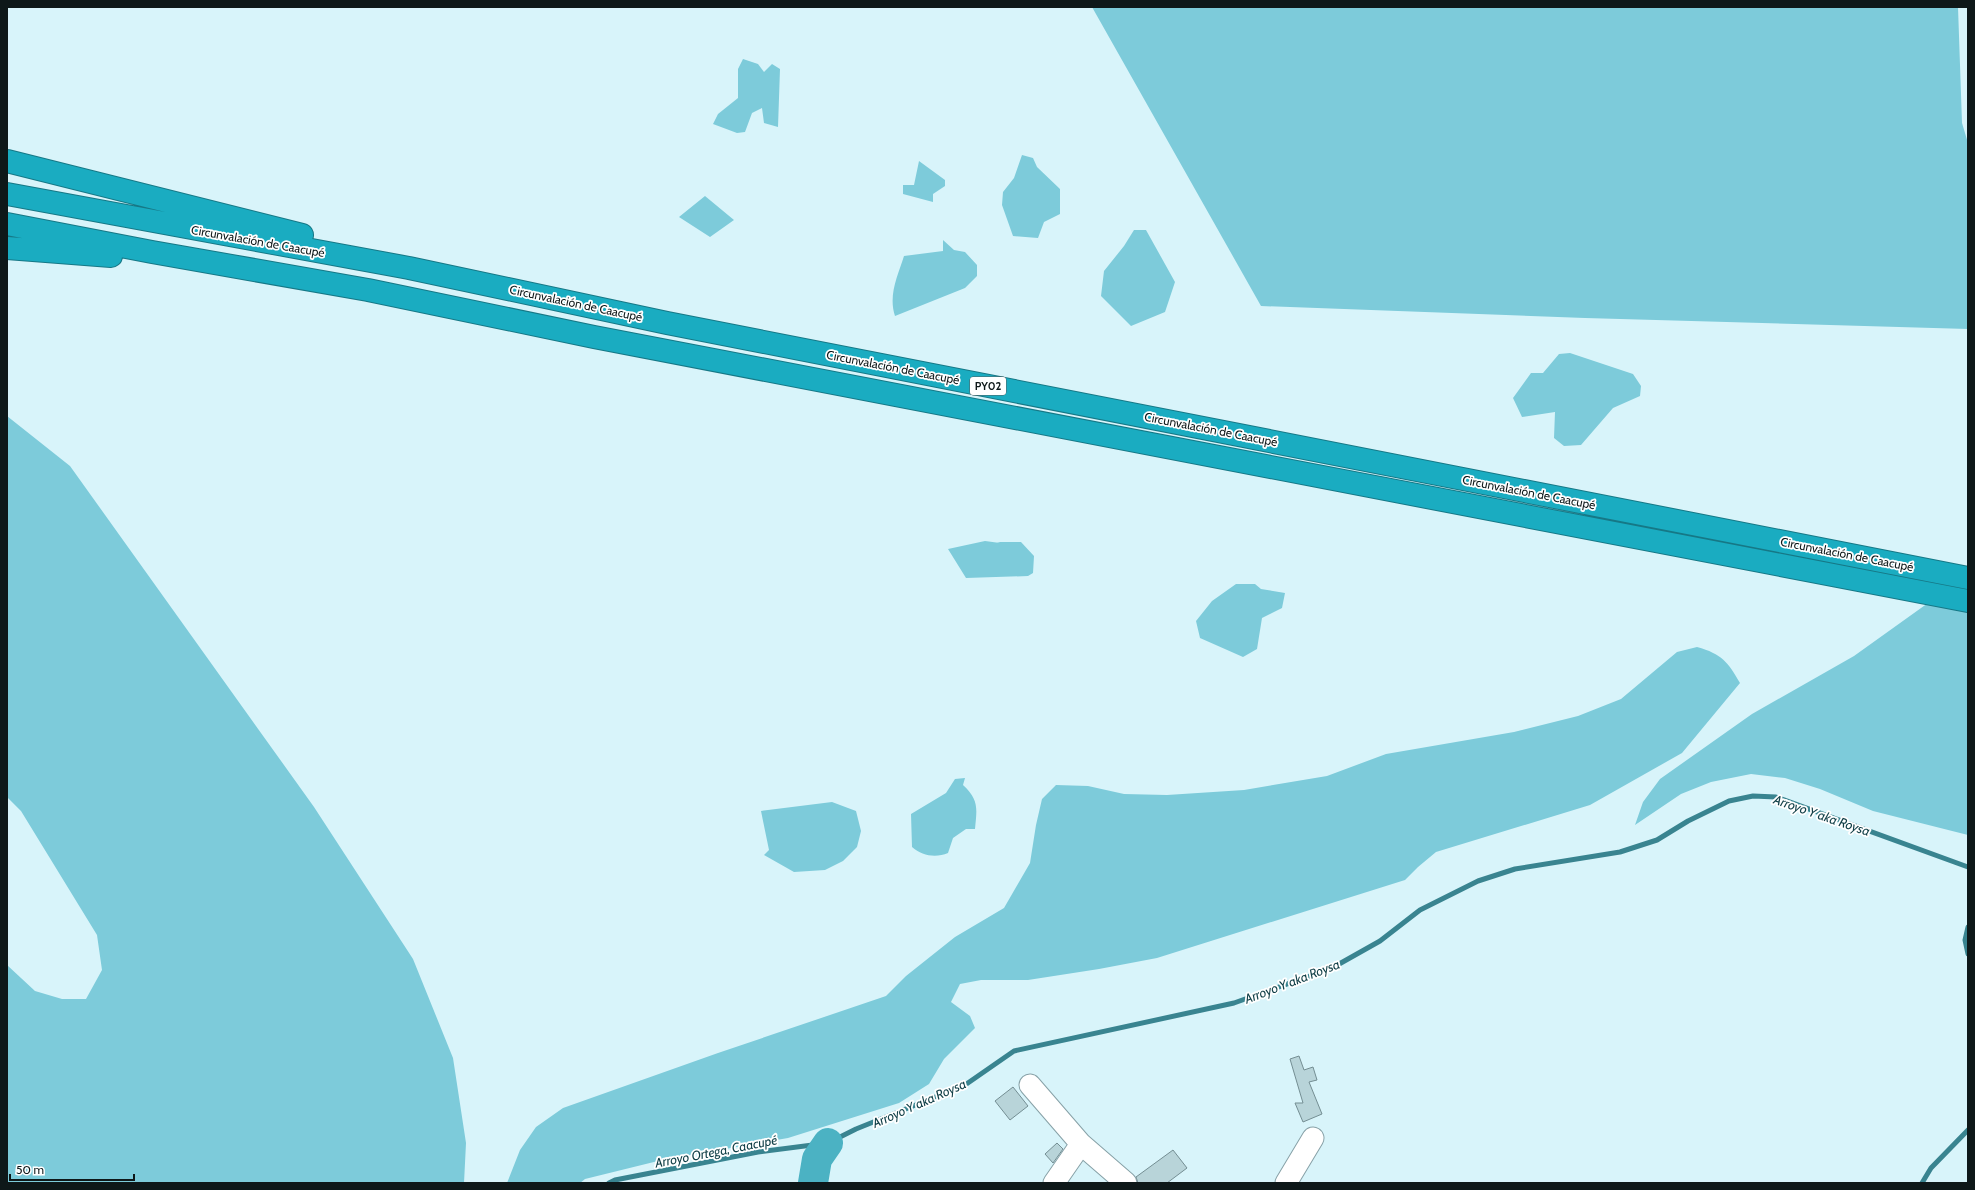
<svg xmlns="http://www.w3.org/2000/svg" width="1975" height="1190" font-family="Cabin,sans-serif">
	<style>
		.green { fill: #7dcbda }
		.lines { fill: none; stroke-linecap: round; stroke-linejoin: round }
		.stream { stroke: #398490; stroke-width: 5 }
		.river { stroke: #4bb2c3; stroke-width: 30 }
		.building { fill: #b8d4d9; stroke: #748e93 }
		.minor-casing { stroke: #87a1a7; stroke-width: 23 }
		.highway-casing { stroke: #167886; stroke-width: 24 }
		.minor { stroke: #fff; stroke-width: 21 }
		.highway { stroke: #1aacc1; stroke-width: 22 }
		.labels { text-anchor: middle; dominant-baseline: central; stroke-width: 3.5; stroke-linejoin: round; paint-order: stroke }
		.shield { fill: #fff; stroke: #565d5e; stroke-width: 1 }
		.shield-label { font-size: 11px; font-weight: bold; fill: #0e1819 }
		.street-label { font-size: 12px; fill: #0e1819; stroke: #fff }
		.water-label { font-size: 13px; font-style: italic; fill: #0f3e46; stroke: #fff }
	</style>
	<rect width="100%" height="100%" fill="#d8f4fa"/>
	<path class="green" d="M1092 7H1958L1962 123 1968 143V329L1585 318 1261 306Z
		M743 59 758 64 764 72 772 64 780 69 778 127 764 123 762 108 752 113 745 132 737 133 713 124 718 114 738 98V69Z
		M1022 155 1033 158 1037 167 1060 189V214L1044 222 1038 238 1013 236 1002 205 1003 192 1014 178Z
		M919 161 945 180V186L933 194V202L903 194V185H914Z
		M705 196 734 220 710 237 679 217Z
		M1134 230H1146L1175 282 1165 312 1131 326 1101 296 1104 271 1124 246Z
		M943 240 954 250 965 252 977 265V276L965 288 895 316C888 295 898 275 904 256L943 251Z
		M1570 353 1633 374 1641 386 1640 396 1613 408 1581 445 1564 446 1554 438 1555 412 1522 417 1513 398 1531 373H1543L1559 354Z
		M7 416 70 466 314 807 413 959 453 1058 466 1143 464 1183H7V965L35 991 62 999H86L102 970 97 935 21 811 7 797Z
		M985 541 1000 543 997 542H1021L1034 556 1033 573 1028 576 966 578 948 549Z
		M1968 565V835L1873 811 1820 789 1785 778 1751 774 1711 782 1681 794 1635 825 1643 802 1660 779 1752 714 1854 656 1942 593Z
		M1236 584H1255L1261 589 1285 593 1282 608 1262 618 1257 649 1243 657 1200 638 1196 621 1212 601Z
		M1697 647C1722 654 1728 662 1740 683L1682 753 1590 805 1436 852 1418 867 1405 880 1157 958 1099 969 1028 980H981L960 984 951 1002 970 1016 975 1028 944 1059 929 1084 899 1103 788 1138 662 1160 585 1179 580 1183H507L520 1150 536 1127 563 1108 718 1053 886 996 906 976 955 937 1004 908 1030 863 1036 825 1042 799 1056 785 1088 786 1124 794 1167 795 1244 790 1327 776 1386 754 1514 732 1578 716 1621 699 1677 652Z
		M965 778 963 785C979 800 977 808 975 829H966L953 838 948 853C936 858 922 856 912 847L911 814 946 793 955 779Z
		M832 802 856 811 861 831 857 847 843 861 825 870 794 872 764 855 769 850 761 811Z"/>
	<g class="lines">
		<path class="stream" d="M1968 927 1965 940 1968 954
			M609 1183 615 1180 758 1152 828 1143 856 1129 965 1085 1014 1051 1234 1003 1332 968 1380 941 1420 910 1478 881 1515 869 1620 852 1657 840 1688 821 1729 801 1753 796 1776 797 1968 867
			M1922 1183 1931 1168 1968 1130"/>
		<path class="river" d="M813 1183 817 1159 828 1143"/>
	</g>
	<path class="building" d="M1299 1056 1304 1070 1313 1067 1317 1080 1309 1082 1322 1114 1303 1122 1295 1103H1303L1290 1059Z
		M1013 1087 1028 1106 1010 1120 995 1101Z
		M1057 1143 1063 1149 1053 1163 1045 1154Z
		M1173 1150 1187 1168 1167 1183H1138L1136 1177Z"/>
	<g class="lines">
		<g class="minor-casing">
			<path id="minor" d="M1030 1085 1081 1144 1126 1183
				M1054 1183 1081 1144
				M1286 1183 1313 1138"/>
		</g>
		<g class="highway-casing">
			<path id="highway" d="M7 161 302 235
				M7 194 409 268 667 323 1968 578
				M7 224 152 252 368 290 594 337 1968 601
				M7 248 111 256"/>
		</g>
		<use href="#minor" class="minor"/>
		<use href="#highway" class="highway"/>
	</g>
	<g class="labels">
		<rect class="shield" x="970" y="377" width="36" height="18" rx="3"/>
		<g class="shield-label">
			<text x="988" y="386">PY02</text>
		</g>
		<g class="street-label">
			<text transform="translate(258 241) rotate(10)">Circunvalación de Caacupé</text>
			<text transform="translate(576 303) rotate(12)">Circunvalación de Caacupé</text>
			<text transform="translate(893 367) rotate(11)">Circunvalación de Caacupé</text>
			<text transform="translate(1211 429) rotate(11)">Circunvalación de Caacupé</text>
			<text transform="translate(1529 492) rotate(11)">Circunvalación de Caacupé</text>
			<text transform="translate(1847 554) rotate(11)">Circunvalación de Caacupé</text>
		</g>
		<g class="water-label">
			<text transform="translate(1822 815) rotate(19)">Arroyo Y aka Roysa</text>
			<text transform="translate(1292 981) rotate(-21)">Arroyo Y aka Roysa</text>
			<text transform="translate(919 1103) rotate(-24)">Arroyo Y aka Roysa</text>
			<text transform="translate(716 1151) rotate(-11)">Arroyo Ortega, Caacupé</text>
		</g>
	</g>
	<rect width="1975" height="1190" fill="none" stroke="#0e1819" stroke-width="16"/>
	<path d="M10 1174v6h124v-6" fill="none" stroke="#0e1819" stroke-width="2"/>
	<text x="16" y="1174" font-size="12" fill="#0e1819" stroke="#ffffff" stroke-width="3" paint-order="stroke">50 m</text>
</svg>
